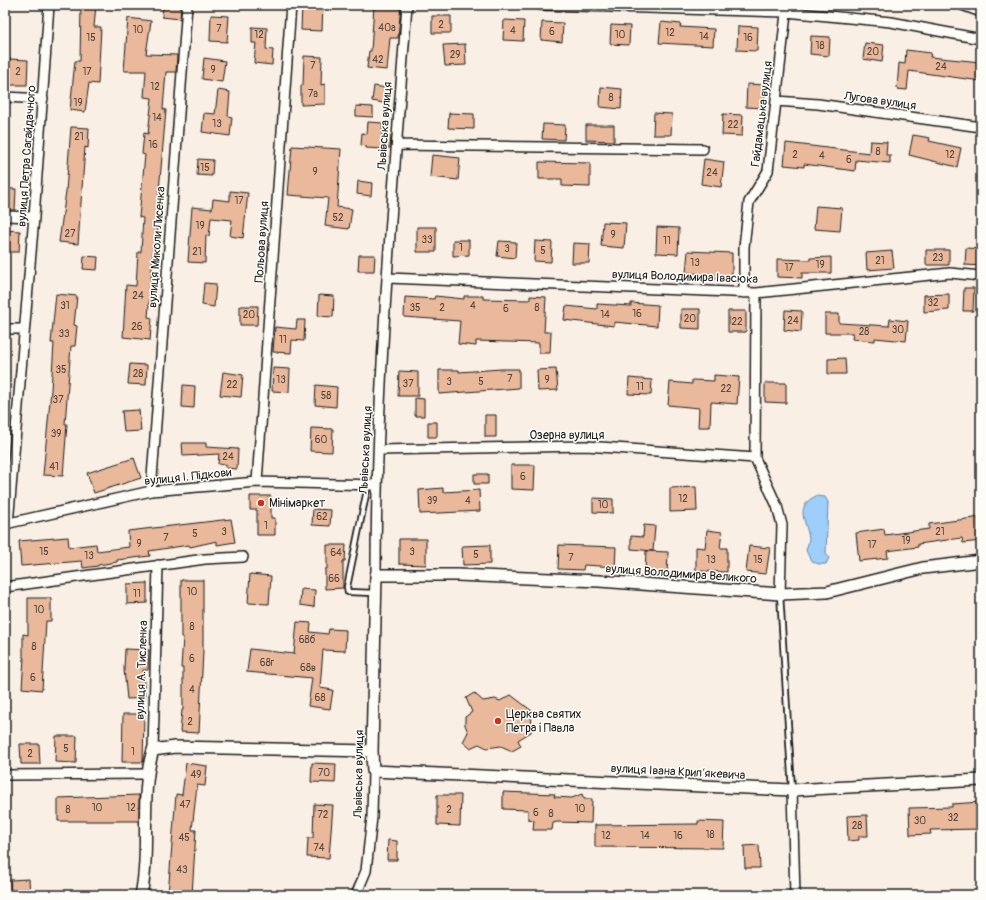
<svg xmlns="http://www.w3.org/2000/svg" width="986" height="900" font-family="Pangolin,sans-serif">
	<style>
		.water { fill: #9ecefa; stroke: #6a87a1 }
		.building { fill: #eab99b; stroke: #1c1c1c }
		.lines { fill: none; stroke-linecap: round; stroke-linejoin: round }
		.service-casing { stroke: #1c1c1c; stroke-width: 8 }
		.minor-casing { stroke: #1c1c1c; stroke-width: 12 }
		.tertiary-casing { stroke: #1c1c1c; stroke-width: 14 }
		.service { stroke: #fdfcf7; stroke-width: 4.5 }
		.minor { stroke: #fdfcf7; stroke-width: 9 }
		.tertiary { stroke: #fdfcf7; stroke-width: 11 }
		.poi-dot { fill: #c8321e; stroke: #fdfcf7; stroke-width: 1.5 }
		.labels { text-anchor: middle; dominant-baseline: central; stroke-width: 3; stroke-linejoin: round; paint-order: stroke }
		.number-label { font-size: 10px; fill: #50433c }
		.street-label { font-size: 12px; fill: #1c1c1c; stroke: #fdfcf7 }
		.poi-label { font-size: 12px; fill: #1c1c1c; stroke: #fdfcf7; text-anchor: start }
	</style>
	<rect width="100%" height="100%" fill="#f9efe5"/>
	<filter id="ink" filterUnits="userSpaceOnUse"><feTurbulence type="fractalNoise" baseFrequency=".025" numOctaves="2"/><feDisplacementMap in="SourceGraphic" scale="8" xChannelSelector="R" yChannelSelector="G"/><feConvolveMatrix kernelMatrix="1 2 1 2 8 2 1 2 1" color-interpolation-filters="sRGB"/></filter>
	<g filter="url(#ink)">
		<path class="water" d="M816 496 825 497 828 502 826 553 829 558 826 564C814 565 810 561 806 550 807 546 809 542 809 538 806 520 794 507 816 496Z"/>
		<path class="building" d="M81 5H96L94 27H101L98 84 89 83 85 112 70 110 75 61H80Z
			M163 5H181L180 19 162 17Z
			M302 5H323L322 31 301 30Z
			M374 5H401L398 38H390L387 70 367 68 369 51H371Z
			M211 15 229 16 227 42 210 41Z
			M432 16H451V33H432Z
			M128 18 151 21 146 54 177 55 176 72H166L163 109 166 110 156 226H158L157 245 154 244 148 317 152 318 150 340 123 337 126 285 136 286 138 252H141L143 218 139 217 145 155 142 154 144 133 148 134 152 98 144 97 146 71H124Z
			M504 20 524 21 523 41 503 40Z
			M542 22 563 23 562 42 541 40Z
			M661 22 681 24 680 27 714 29 713 46 659 43Z
			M611 25 630 26 629 45 610 44Z
			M738 26 758 27 757 51 737 50Z
			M252 27 267 28 266 49 273 50 272 65 254 63 256 43H252Z
			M811 36 830 37 829 56 810 54Z
			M865 43 884 45 882 62 863 59Z
			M465 44 466 65 445 66 443 45Z
			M906 50 931 53 930 57 981 62V81L909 71 907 90 897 89 899 63 905 64Z
			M304 56 322 57 321 85 325 84V104L301 105V85H303Z
			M204 58 225 61 222 82 202 79Z
			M9 59 28 60 27 85H8Z
			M747 84 766 85 764 108 746 107Z
			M374 86 387 88 384 103 372 101Z
			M601 87 622 89 621 109 600 107Z
			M218 90 230 92 228 116 232 117 230 136 202 132 204 113 215 114Z
			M356 106 373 107V117L356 116Z
			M449 113 474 114V129L448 128Z
			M654 113 672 114 671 135H653Z
			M723 114 743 115 742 136 722 135Z
			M368 122 383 123 382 135 391 136 390 148 383 147V149L366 148V146L361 145 362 133 367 134Z
			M543 124 565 125 564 140 542 139Z
			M586 125H614V141L586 140Z
			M71 127 89 128 88 148 85 147 78 244 59 242 66 191Z
			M913 135 930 138 929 141 961 148 957 167 909 155Z
			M870 141 887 142 886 155H890V163L856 160 855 171 804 164V167L784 165 786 143 869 153Z
			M292 146 341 149 337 207 352 209 349 229 325 226 328 198 288 195Z
			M432 155 460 158 458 180 430 177Z
			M198 159 213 160 212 176 197 175Z
			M704 159 724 162 721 187 701 184Z
			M539 162 590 163V187L562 186V179H539Z
			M358 181 372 183 371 196 357 194Z
			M5 189H16L15 210H5Z
			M230 191 248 193 243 238 230 236 232 220 211 218 209 236 206 235 205 263 188 262 192 207 212 209 213 199 230 201Z
			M816 206 842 208 840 231 814 229Z
			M603 222 626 223 624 248 601 246Z
			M417 227H436V252H417Z
			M657 227 679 228 678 254 656 253Z
			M5 230 20 231 19 252H5Z
			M453 240H469V255L453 256Z
			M499 241 516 242 515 258 497 256Z
			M535 241 552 242 551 262 534 261Z
			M573 243 590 244 589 263H572Z
			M966 248 981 249V266L965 265Z
			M926 250H949V265H926Z
			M688 251 732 253V279H714V274L686 273Z
			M892 251 894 268 867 270 866 253Z
			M359 255H375L374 271H358Z
			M84 256 98 257 97 270 83 269Z
			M831 257V273H802V278L777 277V259L810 260V258Z
			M204 283 216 284 214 307 202 305Z
			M964 288H974L973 311H963Z
			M56 294 77 296 74 325 77 326 75 346H71L65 424H67L63 476 43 475 51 390 54 343H51Z
			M949 294V310L924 312V295Z
			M319 295 334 296 333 317 318 316Z
			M435 296 464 299V296H483V299L530 300V296L546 297 544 332H551L550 353H539V343L476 341V346L458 344 460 321 404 317 405 297 434 299Z
			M631 303 658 305 657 326 614 322V326L564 320 566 306 597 309V304L631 306Z
			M240 306H258L257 325H240Z
			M681 309H700V329L681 328Z
			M785 310 802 311 801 332 784 330Z
			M728 311H746V332H728Z
			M825 314H839V323L889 326 890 319 908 321 906 341 875 338V341L852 339 853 333H825Z
			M297 320H305L304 341 292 340 291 353 273 352 275 327 296 329Z
			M845 358 846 374H828V359Z
			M130 364 147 365 146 385 128 384Z
			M273 368 290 369 289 392 272 391Z
			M501 369H519V388L439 394V370H459V372Z
			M556 369 558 390 538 391 537 370Z
			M399 371 418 372V396H398Z
			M223 372 243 375 241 397 220 395Z
			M714 375 739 377 737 404 711 402 710 427H698L699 408 668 405 670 382 692 384V380L714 381Z
			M629 378 652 380 651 395 628 394Z
			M765 383H786V403L765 402Z
			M183 385 195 386 194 408 182 407Z
			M316 385 337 387 336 407 315 405Z
			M415 398 424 399V416H415Z
			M139 410 141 431 124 432 122 411Z
			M485 415H496V437H485Z
			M428 422H437V437H428Z
			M311 428 333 429 332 452 310 451Z
			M182 443H206V447L238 449 237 469 226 468V465L218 464 219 454 183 456Z
			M134 458 141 478 94 493 87 473Z
			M511 465H535L534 490 511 489Z
			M474 474H488V484H474Z
			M696 487 697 511 670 512V488Z
			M443 488V492L479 490 480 511 420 514 419 490Z
			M250 496H271V518H275V535H257V510H250Z
			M593 498 613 499V513L593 512Z
			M313 509 331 510 330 526 312 525Z
			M981 517V541L963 543 962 538 918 544V547L887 551 888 558 859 561 856 533 884 529 885 535 929 529V524Z
			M231 519 235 542 217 545V541L190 547 189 545 149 551 150 556 117 560V562L98 565V566L83 568 82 561 21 566 19 541 68 537 69 547 96 544 97 551 129 547 128 531Z
			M644 525 655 526 653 551 631 549V536L643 537Z
			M707 530 722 532 720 548H727V572L696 571V547L705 548Z
			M399 539H426V565L399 564Z
			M327 545H346L345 561H343V588L325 589V569H327Z
			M490 545V564L463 565 462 546Z
			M559 545 616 547 615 567 584 565 583 570 558 569Z
			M749 546 770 548 766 574 746 572Z
			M646 551 668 552 667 575 645 574Z
			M250 574 271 576 269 604 248 603Z
			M181 580H203V651L199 733 180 732 182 710H183V668H181L183 637H181Z
			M147 583V603L127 604V584Z
			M301 589 315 590 314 607 300 605Z
			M28 598H51V621H46L42 690 22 688 24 658H23V634L28 635Z
			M297 622 311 623 310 632 328 634 329 629 346 630 345 651 323 650 320 688 333 690 330 709 308 706 312 678 247 672 250 649 294 654Z
			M125 649 149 650 148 670H143L145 698 127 699 124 669Z
			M474 693 483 701 495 699 500 701 511 695 532 711 531 732 518 740 521 746 512 751 501 746 487 748 479 744 470 748 463 742 468 732 465 725V717L472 712 466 698Z
			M123 714H144L143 762H122Z
			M56 736H77L76 763 55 762Z
			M20 744H39L40 764H21Z
			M186 763 207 766 205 786 197 785 192 830H196L192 895H168L176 794 182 795Z
			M312 763 336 764 335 783 311 782Z
			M503 792 555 794 554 797 572 798 582 794 584 799H592L591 823 557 822 553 823 552 830H533L534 820 528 819V810L503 809Z
			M139 795V821H58V798Z
			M437 795H461L460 826 437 825Z
			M981 802V829L930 830 931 834 910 835 909 808 952 807V804Z
			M314 804 333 805 329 858 307 857 308 838H313Z
			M867 815 868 836H859V840L848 841 847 816Z
			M698 821 724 822 723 848 595 847V825L698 824Z
			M388 840 397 841V860H387Z
			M759 845 760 868H745L744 846Z
			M29 879 30 895H11L10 880Z"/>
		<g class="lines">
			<g class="service-casing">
				<path id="service" d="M368 485 347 587 348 592 375 593
					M780 594 792 790"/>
			</g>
			<g class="minor-casing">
				<path id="minor" d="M540 5 786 12 891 22 981 39
					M962 5 981 12
					M5 97 43 99
					M776 101 818 104 981 127
					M397 145 703 149
					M5 216 34 217
					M388 278 756 293 950 273 981 276
					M744 293V247L749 202 768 171 787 5
					M756 293 755 458 777 506 782 525 780 594
					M5 329H24
					M379 450 586 446 755 458
					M257 482 291 5
					M151 491 187 5
					M5 524 151 491 257 482 376 485
					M8 524 34 217 49 5
					M376 575C376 385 393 194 407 5
					M5 587 205 559 243 557
					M153 750 158 565
					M5 775 147 774
					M792 790 795 895
					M356 895 366 871 372 817 373 771"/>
			</g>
			<g class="tertiary-casing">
				<path id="tertiary" d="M981 561 923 568 827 592 780 594 599 581 457 575H376L372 751 373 771 792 790 981 780
					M141 895C151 847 139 797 153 750L175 747 372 751"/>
			</g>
			<use href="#service" class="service"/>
			<use href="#minor" class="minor"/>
			<use href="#tertiary" class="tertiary"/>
		</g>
	</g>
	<g class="poi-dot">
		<circle cx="261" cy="503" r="4"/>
		<circle cx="498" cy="721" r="4"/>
	</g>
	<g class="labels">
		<g class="number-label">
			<text x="441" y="25">2</text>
			<text x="387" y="28">40а</text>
			<text x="219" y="29">7</text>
			<text x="138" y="30">10</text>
			<text x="513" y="31">4</text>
			<text x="552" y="32">6</text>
			<text x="670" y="33">12</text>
			<text x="259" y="35">12</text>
			<text x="620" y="35">10</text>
			<text x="704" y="37">14</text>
			<text x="91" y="38">15</text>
			<text x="748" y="38">16</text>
			<text x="820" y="46">18</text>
			<text x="873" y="52">20</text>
			<text x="455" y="55">29</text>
			<text x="378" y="60">42</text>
			<text x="313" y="66">7</text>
			<text x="941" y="67">24</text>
			<text x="213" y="70">9</text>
			<text x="18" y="72">2</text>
			<text x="87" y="72">17</text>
			<text x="155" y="87">12</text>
			<text x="313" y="94">7а</text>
			<text x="611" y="98">8</text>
			<text x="78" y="103">19</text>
			<text x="157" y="118">14</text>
			<text x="217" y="124">13</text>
			<text x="733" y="125">22</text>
			<text x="79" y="137">21</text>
			<text x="153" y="145">16</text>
			<text x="878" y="152">8</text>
			<text x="795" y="155">2</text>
			<text x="950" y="155">12</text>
			<text x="822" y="156">4</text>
			<text x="849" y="160">6</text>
			<text x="205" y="168">15</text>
			<text x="315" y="172">9</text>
			<text x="712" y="173">24</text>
			<text x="239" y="201">17</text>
			<text x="338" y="218">52</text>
			<text x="200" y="226">19</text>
			<text x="70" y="234">27</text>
			<text x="613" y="235">9</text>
			<text x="427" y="240">33</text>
			<text x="667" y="241">11</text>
			<text x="461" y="248">1</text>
			<text x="507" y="249">3</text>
			<text x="543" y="251">5</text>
			<text x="197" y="252">21</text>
			<text x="938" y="258">23</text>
			<text x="880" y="261">21</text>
			<text x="695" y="263">13</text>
			<text x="820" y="265">19</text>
			<text x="789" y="268">17</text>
			<text x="138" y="296">24</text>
			<text x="933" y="303">32</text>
			<text x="65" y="306">31</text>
			<text x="473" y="306">4</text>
			<text x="415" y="308">35</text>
			<text x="442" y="308">2</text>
			<text x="537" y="308">8</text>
			<text x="506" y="309">6</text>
			<text x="637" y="314">16</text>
			<text x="249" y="315">20</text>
			<text x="605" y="315">14</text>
			<text x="690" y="319">20</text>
			<text x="793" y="321">24</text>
			<text x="737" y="322">22</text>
			<text x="137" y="327">26</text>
			<text x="898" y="330">30</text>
			<text x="864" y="332">28</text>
			<text x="64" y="334">33</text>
			<text x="283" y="340">11</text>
			<text x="61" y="370">35</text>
			<text x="138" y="374">28</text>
			<text x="510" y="379">7</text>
			<text x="281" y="380">13</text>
			<text x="547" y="380">9</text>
			<text x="449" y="382">3</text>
			<text x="481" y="382">5</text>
			<text x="408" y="384">37</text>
			<text x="232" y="385">22</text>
			<text x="640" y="387">11</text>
			<text x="726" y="389">22</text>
			<text x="326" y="396">58</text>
			<text x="58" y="400">37</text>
			<text x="56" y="434">39</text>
			<text x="321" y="440">60</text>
			<text x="228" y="457">24</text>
			<text x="54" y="467">41</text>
			<text x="523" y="477">6</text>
			<text x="683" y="499">12</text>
			<text x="432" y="501">39</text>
			<text x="468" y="501">4</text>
			<text x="603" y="505">10</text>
			<text x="322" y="517">62</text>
			<text x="266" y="526">1</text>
			<text x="224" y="532">3</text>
			<text x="940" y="532">21</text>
			<text x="195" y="534">5</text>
			<text x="166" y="538">7</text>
			<text x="906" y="541">19</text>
			<text x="139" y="544">9</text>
			<text x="872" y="545">17</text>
			<text x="44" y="552">15</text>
			<text x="412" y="552">3</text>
			<text x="336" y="553">64</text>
			<text x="476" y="555">5</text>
			<text x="89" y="556">13</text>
			<text x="571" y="558">7</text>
			<text x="711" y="560">13</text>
			<text x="758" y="560">15</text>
			<text x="334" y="579">66</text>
			<text x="192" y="592">10</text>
			<text x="137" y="594">11</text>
			<text x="39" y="610">10</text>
			<text x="192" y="627">8</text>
			<text x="307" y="640">68б</text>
			<text x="34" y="647">8</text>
			<text x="192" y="659">6</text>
			<text x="267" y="663">68г</text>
			<text x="308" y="668">68в</text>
			<text x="33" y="678">6</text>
			<text x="192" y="690">4</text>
			<text x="320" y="698">68</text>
			<text x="190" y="722">2</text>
			<text x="66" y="749">5</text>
			<text x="133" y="752">1</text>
			<text x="30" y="754">2</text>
			<text x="324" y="773">70</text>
			<text x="196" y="775">49</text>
			<text x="185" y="805">47</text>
			<text x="97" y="808">10</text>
			<text x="131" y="808">12</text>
			<text x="580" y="809">10</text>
			<text x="68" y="810">8</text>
			<text x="449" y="810">2</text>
			<text x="536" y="813">6</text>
			<text x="551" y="814">8</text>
			<text x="323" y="815">72</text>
			<text x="953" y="818">32</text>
			<text x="920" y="821">30</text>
			<text x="857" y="826">28</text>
			<text x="710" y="835">18</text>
			<text x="606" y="836">12</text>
			<text x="645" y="836">14</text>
			<text x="678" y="836">16</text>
			<text x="184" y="838">45</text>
			<text x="319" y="848">74</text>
			<text x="182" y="870">43</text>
		</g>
		<g class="street-label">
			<text transform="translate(880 101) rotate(8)">Лугова вулиця</text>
			<text transform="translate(762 114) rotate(-83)">Гайдамацька вулиця</text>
			<text transform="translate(385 126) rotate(-86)">Львівська вулиця</text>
			<text transform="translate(27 156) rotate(-86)">вулиця Петра Сагайдачного</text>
			<text transform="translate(262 242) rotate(-86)">Польова вулиця</text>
			<text transform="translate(157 247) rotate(-86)">вулиця Миколи Лисенка</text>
			<text transform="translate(685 277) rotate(2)">вулиця Володимира Івасюка</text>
			<text x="567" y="435">Озерна вулиця</text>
			<text transform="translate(366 450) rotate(-87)">Львівська вулиця</text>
			<text transform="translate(188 477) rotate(-6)">вулиця І. Підкови</text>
			<text transform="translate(681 574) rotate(4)">вулиця Володимира Великого</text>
			<text transform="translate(142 670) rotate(-88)">вулиця А. Тисленка</text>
			<text transform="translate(678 772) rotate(3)">вулиця Івана Крипʼякевича</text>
			<text transform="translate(359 774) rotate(-89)">Львівська вулиця</text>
		</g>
		<g class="poi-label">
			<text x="269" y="503">Мінімаркет</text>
			<text x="506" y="714">Церква святих<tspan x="506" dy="14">Петра і Павла</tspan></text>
		</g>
	</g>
	<rect width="986" height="900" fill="none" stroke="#fdfcf7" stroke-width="20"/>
	<rect x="10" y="10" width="966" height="880" fill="none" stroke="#1c1c1c" stroke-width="1.5" filter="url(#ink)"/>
</svg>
